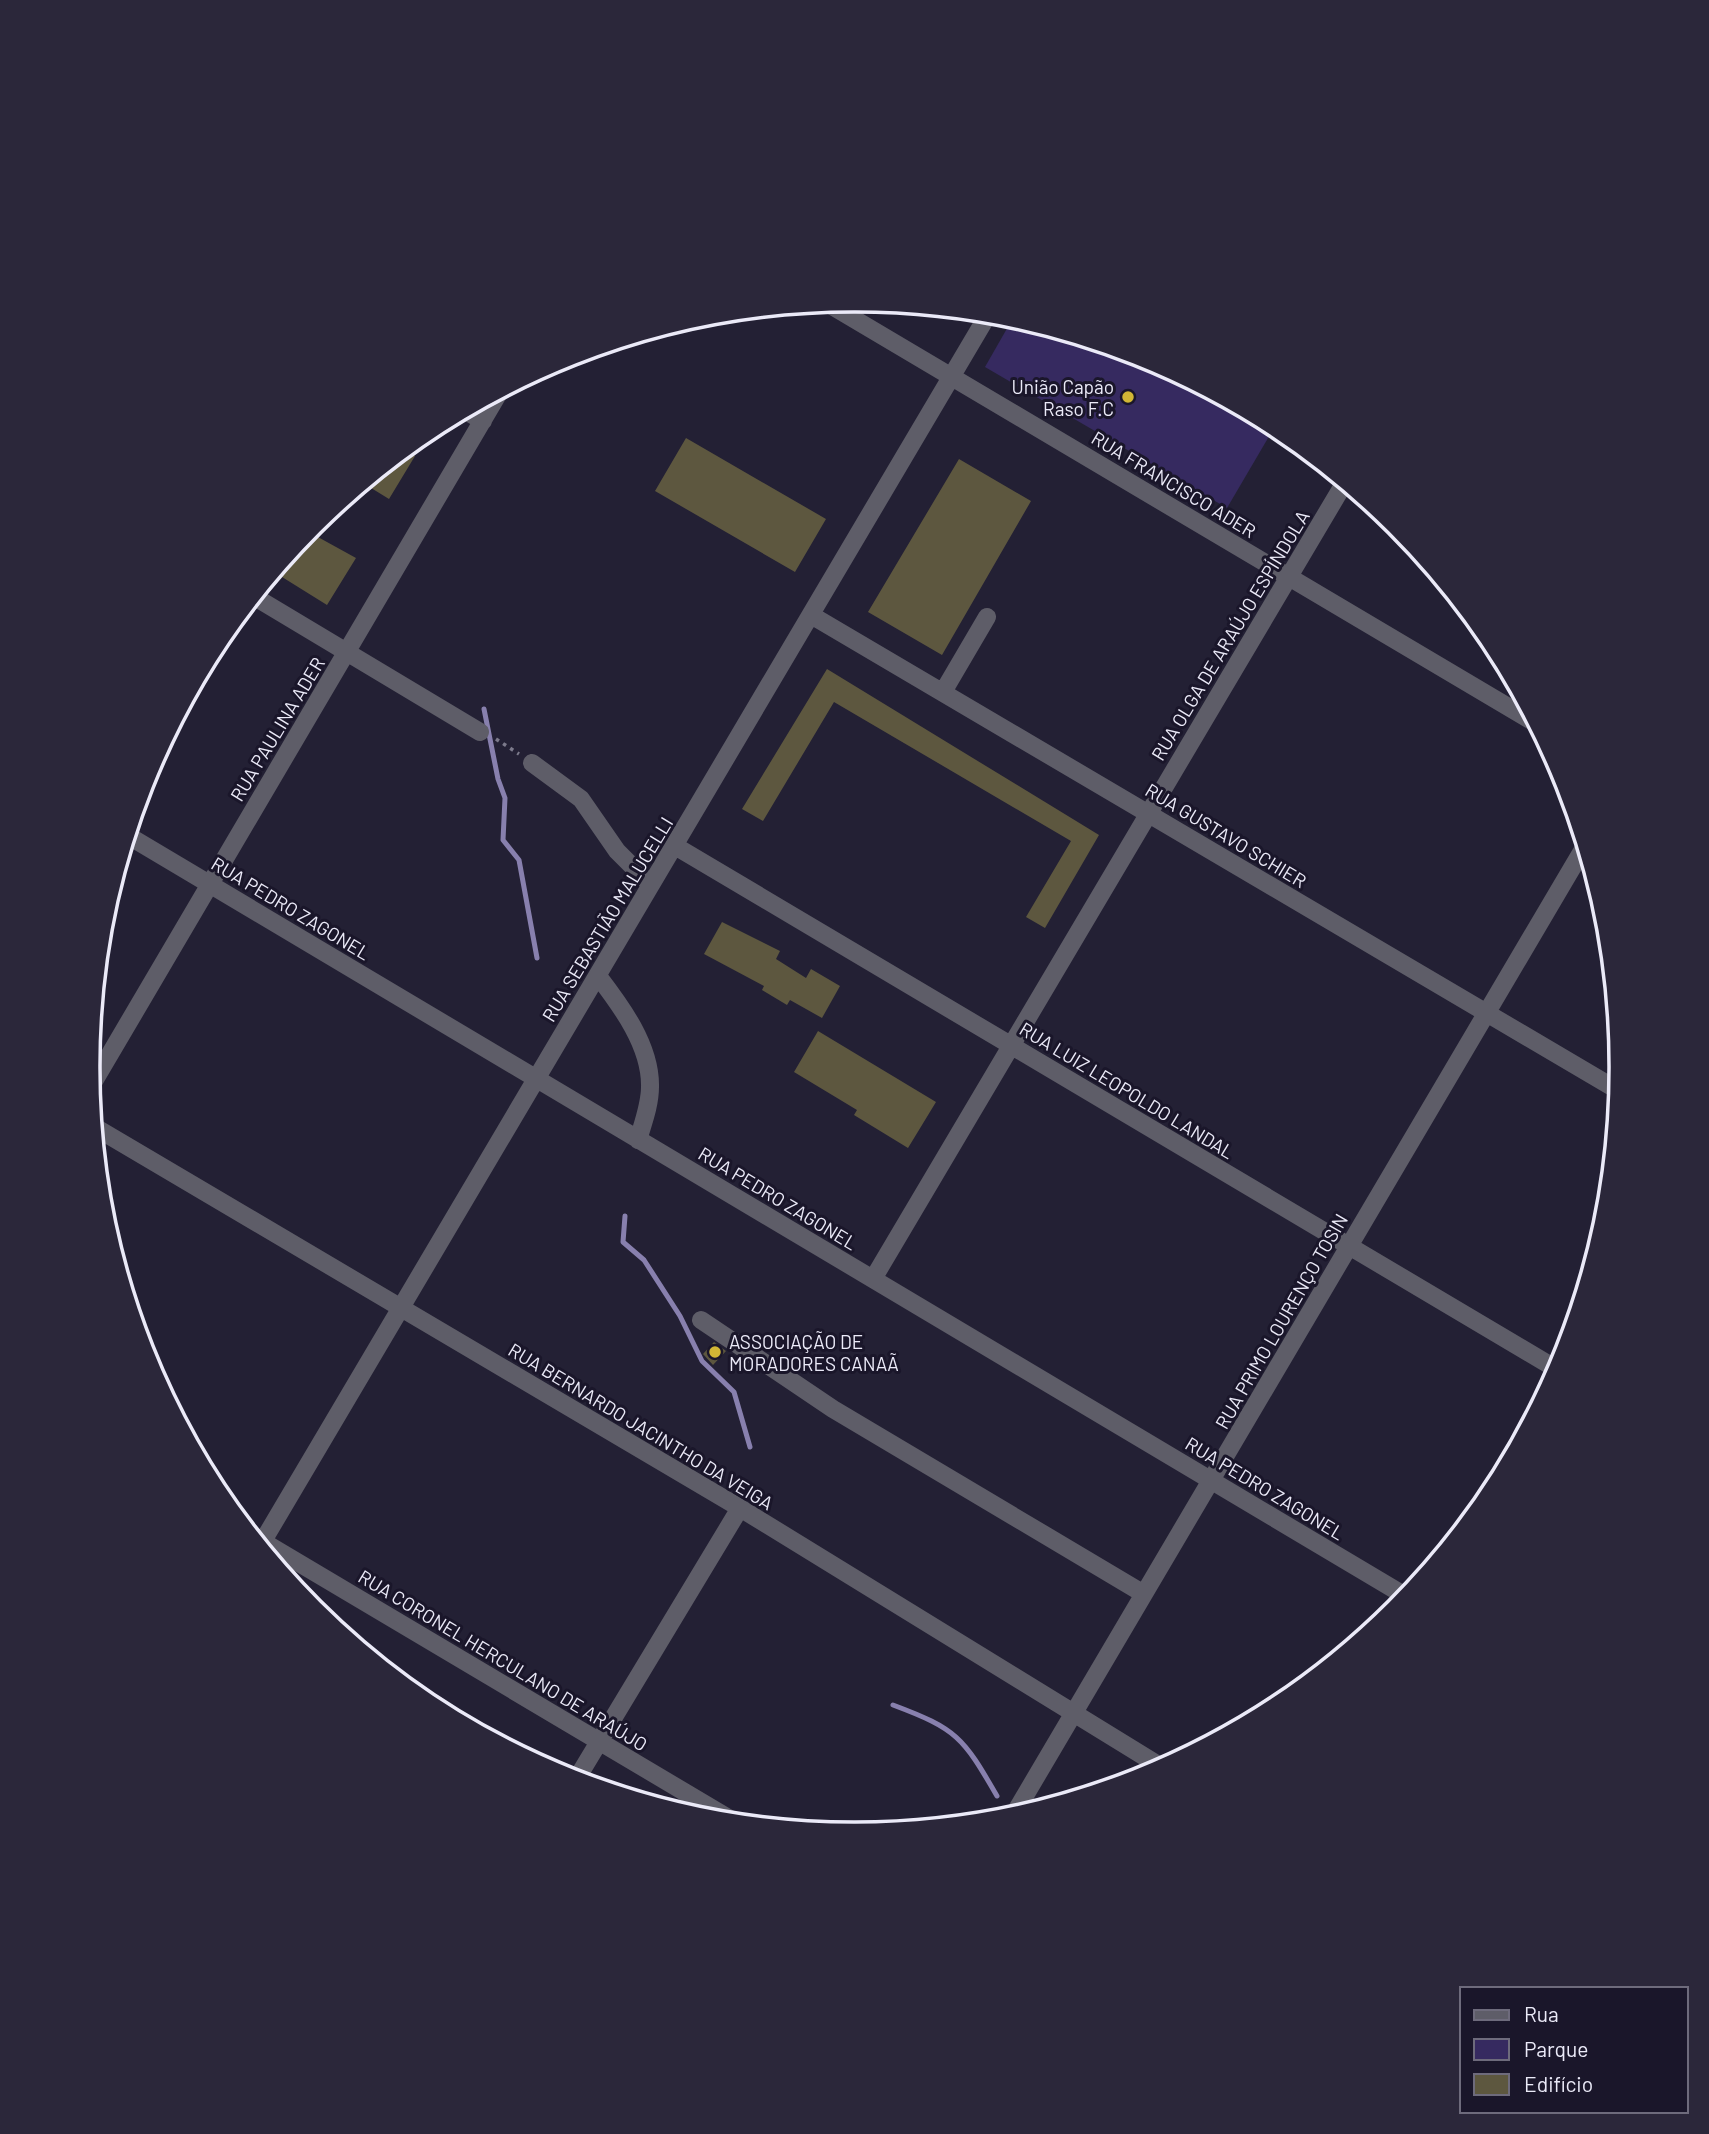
<svg xmlns="http://www.w3.org/2000/svg" width="1709" height="2134" font-family="Barlow,sans-serif">
	<style>
		.green { fill: #362a60 }
		.lines { fill: none; stroke-linecap: round; stroke-linejoin: round }
		.stream { stroke: #8880ae; stroke-width: 5 }
		.building { fill: #5d573f }
		.path { stroke: #7c7a8b; stroke-width: 3.5; stroke-dasharray: 3.5 5; stroke-linecap: butt }
		.minor { stroke: #5e5d68; stroke-width: 18 }
		.poi-dot { fill: #d2b635; stroke: #1a162a; stroke-width: 2.5 }
		.labels { text-anchor: middle; dominant-baseline: central; stroke-width: 6; stroke-linejoin: round; paint-order: stroke }
		.poi-label { font-size: 19px; fill: #ebeaf8; stroke: #1a162a; text-anchor: end }
		.street-label { font-size: 19px; fill: #ebeaf8; stroke: #1a162a }
		.rim { fill: none; stroke: #ebeaf8; stroke-width: 3.5 }
	</style>
	<rect width="100%" height="100%" fill="#232034"/>
	<path class="green" d="M1013 318 1148 359 1275 426 1227 508 985 367Z"/>
	<g class="lines">
		<path class="stream" d="M484 709 498 779 505 798 503 840 519 860 537 958
			M625 1216 623 1242 644 1260 680 1316 702 1361 734 1392 750 1447
			M893 1705C957 1729 963 1737 997 1796"/>
	</g>
	<path class="building" d="M686 438 826 519 795 572 655 491Z
		M404 449 415 456 389 499 363 483Z
		M959 459 1031 501 942 655 868 612Z
		M307 531 356 558 327 605 274 572Z
		M827 669 1099 835 1045 928 1026 917 1071 841 834 702 763 821 742 809Z
		M722 922 780 951 776 959 806 978 811 969 840 986 822 1018 790 1000 787 1005 762 990 764 986 704 954Z
		M818 1031 936 1102 908 1148 854 1115 857 1110 794 1072Z
		M714 1342 726 1351 713 1365 703 1354Z"/>
	<g class="lines">
		<path class="path" d="M496 739 519 754"/>
		<path class="minor" d="M827 303 1537 724
			M464 410 483 421
			M253 596 480 732
			M811 615 1619 1091
			M943 692 987 617
			M532 763 581 799 617 851 651 885
			M127 835 1407 1597
			M675 846 1558 1370
			M598 976C621 1006 651 1046 650 1087 650 1105 643 1123 638 1140
			M90 1088 500 391
			M93 1126 740 1508 1163 1768
			M873 1279 1345 482
			M701 1320 833 1409 1144 1594
			M250 1534 735 1822
			M260 1546 989 313
			M576 1780 740 1508
			M1013 1816 1585 846"/>
	</g>
	<g class="poi-dot">
		<circle cx="1128" cy="397" r="7"/>
		<circle cx="715" cy="1352" r="7"/>
	</g>
	<g class="labels">
		<g class="poi-label">
			<text x="1114" y="386">União Capão<tspan x="1114" dy="22">Raso F.C</tspan></text>
			<text x="729" y="1341" text-anchor="start">ASSOCIAÇÃO DE<tspan x="729" dy="22">MORADORES CANAÃ</tspan></text>
		</g>
		<g class="street-label">
			<text transform="translate(1174 484) rotate(31)">RUA FRANCISCO ADER</text>
			<text transform="translate(1230 635) rotate(-59)">RUA OLGA DE ARAÚJO ESPÍNDOLA</text>
			<text transform="translate(277 729) rotate(-59)">RUA PAULINA ADER</text>
			<text transform="translate(1226 835) rotate(31)">RUA GUSTAVO SCHIER</text>
			<text transform="translate(291 908) rotate(31)">RUA PEDRO ZAGONEL</text>
			<text transform="translate(607 919) rotate(-59)">RUA SEBASTIÃO MALUCELLI</text>
			<text transform="translate(1127 1090) rotate(31)">RUA LUIZ LEOPOLDO LANDAL</text>
			<text transform="translate(778 1198) rotate(31)">RUA PEDRO ZAGONEL</text>
			<text transform="translate(1281 1321) rotate(-60)">RUA PRIMO LOURENÇO TOSIN</text>
			<text transform="translate(641 1426) rotate(31)">RUA BERNARDO JACINTHO DA VEIGA</text>
			<text transform="translate(1265 1488) rotate(31)">RUA PEDRO ZAGONEL</text>
			<text transform="translate(503 1660) rotate(31)">RUA CORONEL HERCULANO DE ARAÚJO</text>
		</g>
	</g>
	<path d="M0 0H1709V2134H0ZM854 312H855A754 754 0 0 1 1609 1066V1068A754 754 0 0 1 855 1822H854A754 754 0 0 1 100 1068V1066A754 754 0 0 1 854 312Z" fill="#2b273a" fill-rule="evenodd"/>
	<path class="rim" d="M854 312H855A754 754 0 0 1 1609 1066V1068A754 754 0 0 1 855 1822H854A754 754 0 0 1 100 1068V1066A754 754 0 0 1 854 312Z"/>
	<rect x="1460" y="1987" width="228" height="126" fill="#1a162a" stroke="#6e6b7c" stroke-width="2"/>
	<rect x="1474" y="2010" width="35" height="10" fill="#5e5d68" stroke="#6e6b7c" stroke-width="2"/>
	<text x="1524" y="2022" font-size="21" fill="#ebeaf8">Rua</text>
	<rect x="1474" y="2039" width="35" height="21" fill="#362a60" stroke="#6e6b7c" stroke-width="2"/>
	<text x="1524" y="2057" font-size="21" fill="#ebeaf8">Parque</text>
	<rect x="1474" y="2074" width="35" height="21" fill="#5d573f" stroke="#6e6b7c" stroke-width="2"/>
	<text x="1524" y="2092" font-size="21" fill="#ebeaf8">Edifício</text>
</svg>
